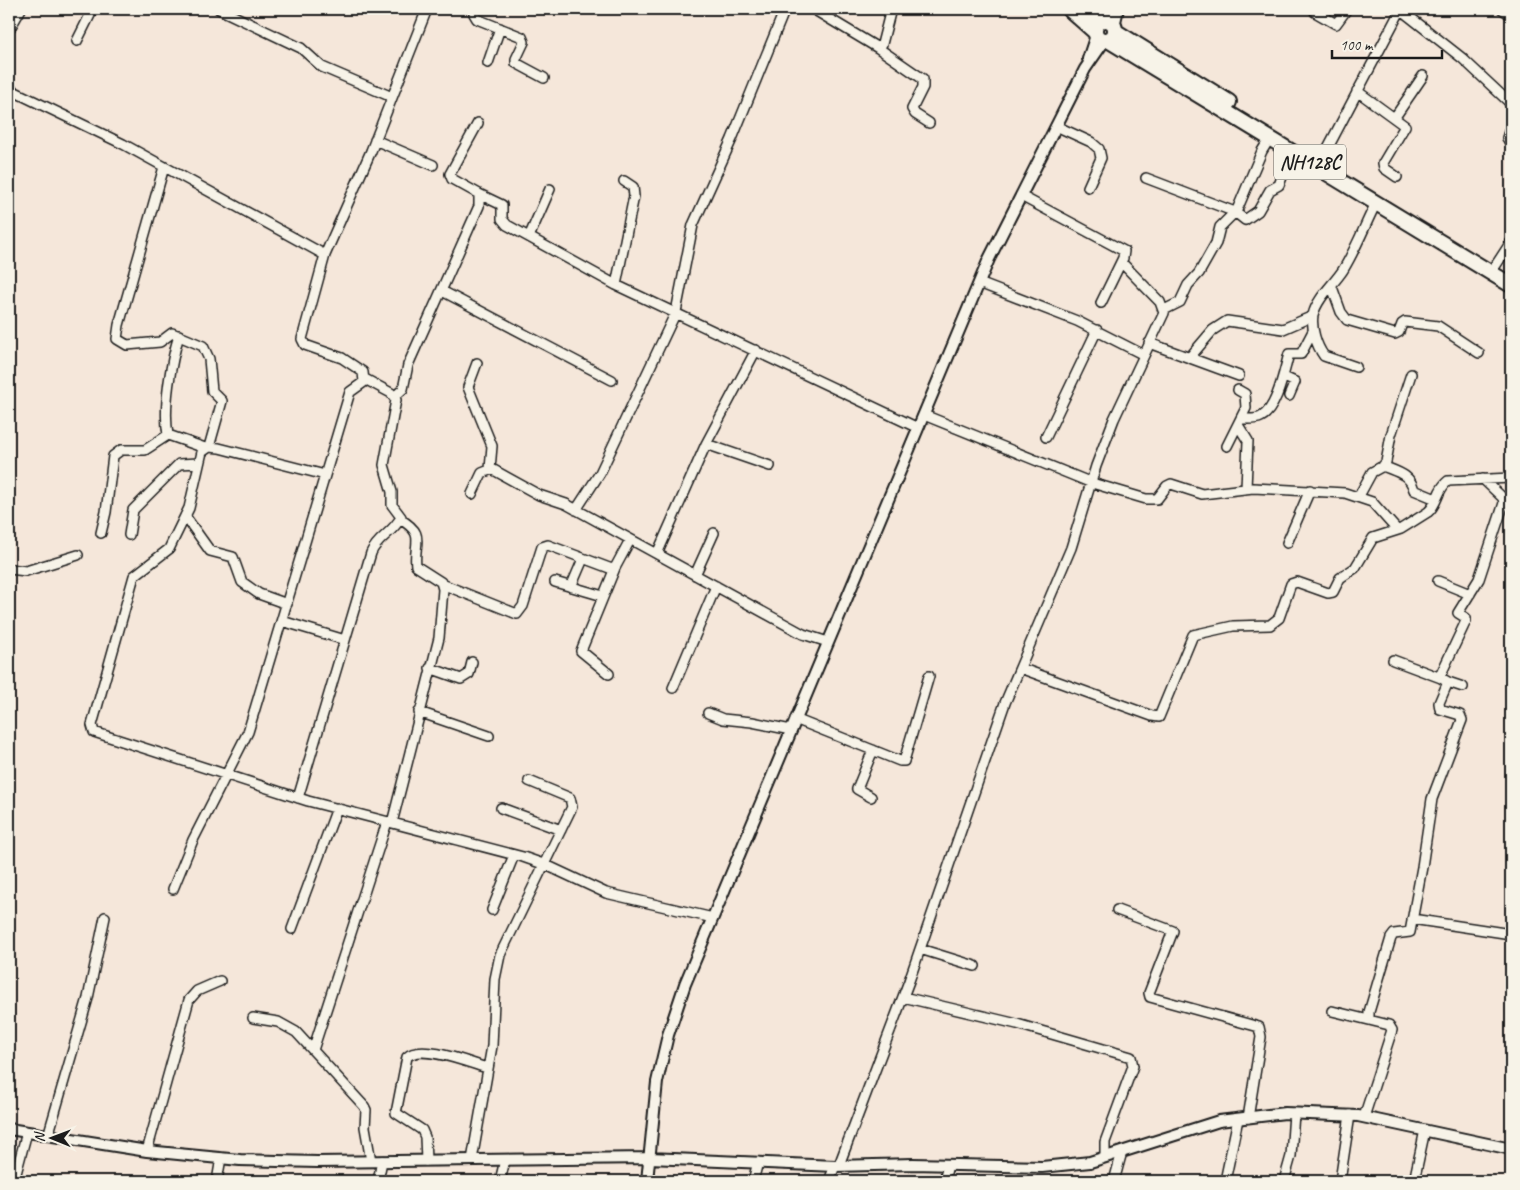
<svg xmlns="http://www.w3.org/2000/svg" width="1520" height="1190" font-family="Caveat,sans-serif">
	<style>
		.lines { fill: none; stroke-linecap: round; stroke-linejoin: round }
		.minor-casing { stroke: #1c1c1c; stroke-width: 12 }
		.tertiary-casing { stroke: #1c1c1c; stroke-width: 14 }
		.trunk-casing { stroke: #1c1c1c; stroke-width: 18 }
		.minor { stroke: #f7f3e8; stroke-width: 9 }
		.tertiary { stroke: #f7f3e8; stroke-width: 10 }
		.trunk { stroke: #f7f3e8; stroke-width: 14 }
		.labels { text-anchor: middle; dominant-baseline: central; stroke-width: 5; stroke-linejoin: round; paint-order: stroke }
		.shield { fill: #f7f3e8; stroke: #5e5c59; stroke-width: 1 }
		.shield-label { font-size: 20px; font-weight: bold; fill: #1c1c1c }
	</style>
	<rect width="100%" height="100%" fill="#f5e7da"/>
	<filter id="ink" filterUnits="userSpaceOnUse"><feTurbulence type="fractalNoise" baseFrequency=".02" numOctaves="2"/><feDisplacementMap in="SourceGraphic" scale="10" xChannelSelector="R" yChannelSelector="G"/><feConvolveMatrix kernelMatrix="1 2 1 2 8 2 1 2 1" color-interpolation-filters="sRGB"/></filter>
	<g filter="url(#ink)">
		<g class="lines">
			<g class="minor-casing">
				<path id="minor" d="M219 9 301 48 322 67 392 97
					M476 9 474 14 477 19 522 37 524 42 516 59V63L544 78
					M813 9 878 48 882 44 891 9
					M1502 9 1511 15
					M1401 10 1462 58 1511 104
					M1315 12 1336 24 1347 9
					M9 30 21 9
					M77 41 93 9
					M878 48 923 79V87L912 109 915 114 929 123
					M488 63 500 28
					M9 89 123 144 325 255
					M1357 91 1405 126 1383 163 1384 168 1397 177
					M1395 117 1423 76
					M1056 126 1091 142 1099 149 1101 158 1088 187
					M1511 126 1507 138 1511 144
					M375 140 433 165
					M1322 159 1401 9
					M164 167 119 325 117 339 127 345 160 342 172 333 203 346 209 359 212 391 222 401 209 447
					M1146 178 1235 212 1245 220 1258 211 1270 190 1279 185 1292 151
					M479 194 502 205V219L507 225 616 285 918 428
					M1021 196 1124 251 1123 258 1101 303
					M529 237 550 189
					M1496 265 1511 242
					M979 283 1077 321 1144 355
					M616 285 634 196 633 187 624 181
					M1332 287 1341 312 1347 320 1395 334 1399 332 1402 324 1405 322 1438 326 1479 353
					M442 291 612 380
					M1164 310 1180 302 1188 285 1199 273 1216 243 1220 227 1237 210 1262 151 1270 138
					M179 335C171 362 163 407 168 435L205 448
					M1149 343 1239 376
					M1190 357 1213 330 1227 321 1283 329 1313 316
					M477 363 468 387 492 446 490 469
					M1356 367 1324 356C1316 345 1311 328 1313 315 1317 298 1334 284 1343 270 1356 249 1365 225 1376 203
					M1284 377 1295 382 1289 396
					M394 397 403 389 408 365 479 206V194L452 179 450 174 478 123
					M924 415 1092 483 1146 499H1157L1167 486 1171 484 1202 494 1253 488 1345 493 1372 502 1397 530
					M1242 419C1248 419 1255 420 1261 417 1277 409 1284 371 1289 354H1301L1313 331
					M1238 425 1248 441 1246 488
					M1046 437 1097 330
					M706 444 770 466
					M1227 446 1246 408 1245 394 1238 390
					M1383 466C1397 472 1410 474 1414 490L1436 499
					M325 475 219 448 209 447 202 452 189 508 169 549 134 576 92 725 94 732 308 801 523 857 546 865 606 893 713 918
					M472 494 482 473 492 469 539 495 566 504 803 634 828 642
					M1359 496 1372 472 1383 466 1386 462 1391 435 1411 374
					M576 510 600 473 676 312 693 225 732 139 785 9
					M185 516 210 551 233 557 242 582 259 594 287 604
					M101 533 106 512 113 456 121 450H145L168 435
					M129 535 133 510 179 464 199 463
					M1287 543 1310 490
					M657 554 706 444 756 350
					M9 569 26 571 78 555
					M695 575 714 533
					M1438 581 1470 594
					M555 582 603 596
					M442 584 517 614 523 606 542 547 548 545 612 569 616 566 630 540
					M571 587 583 559
					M282 621 345 640
					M1393 660 1441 678
					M430 668 461 679 469 674 472 662
					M1020 668 1152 716 1159 717 1193 635 1233 626 1270 625 1279 618 1291 584 1297 582 1328 593 1333 592 1340 578 1355 568 1373 538 1401 529 1428 512C1438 504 1437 489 1448 481L1511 478
					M609 674 581 651 615 568
					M1448 682 1441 678V674L1466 621V618L1458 613 1479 579 1504 503 1503 498 1483 479
					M673 688 716 586
					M419 712 489 736
					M708 713 723 719 752 722 791 730
					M795 719 900 761H904L929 676
					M871 797 857 789 873 750
					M298 798 371 553C377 538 394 532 401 517L392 505V492L384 465 396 400 391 393 365 379
					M501 808 561 830
					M392 823 439 638 443 589 441 582 416 566C413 542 427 535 400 519
					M173 889 193 840 248 732 350 392 364 382 363 372 342 358 305 345 302 339 325 255 371 151 427 9
					M492 910 514 855
					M1117 910 1173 931 1149 993 1150 997 1259 1027 1261 1037 1248 1118
					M1412 919 1511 934
					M292 929 337 808
					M920 949 975 966
					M903 997 1017 1024 1131 1057 1133 1066 1105 1142V1157
					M1332 1011 1369 1020
					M253 1018 278 1022 296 1032 364 1106 366 1110 365 1127 371 1161
					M313 1050 387 822
					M1364 1117 1392 1030 1389 1025 1369 1020V1012L1391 938 1394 934 1410 932 1422 867 1432 799 1462 720 1460 715 1440 709 1439 703 1448 682 1463 687
					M48 1136 88 998 105 917
					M147 1151 189 1000 197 991 220 981
					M472 1160 492 1046 495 979 500 955 572 807 570 798 529 781
					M426 1161 425 1137 422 1130 396 1113 407 1057C420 1043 470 1063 487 1068
					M839 1165 909 981 1005 703 1071 548 1096 466 1114 419 1164 313 1160 302 1121 262
					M14 1181 27 1132
					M217 1181 221 1158
					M378 1181 382 1161
					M500 1181 505 1160
					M753 1181 758 1162
					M829 1181 835 1166
					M944 1181 948 1165
					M1114 1181 1122 1152
					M1225 1181 1238 1119
					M1284 1181 1291 1156 1294 1113
					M1340 1181 1350 1115
					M1414 1181 1425 1130"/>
			</g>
			<g class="tertiary-casing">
				<path id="tertiary" d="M1102 21 1110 9
					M1114 26 1118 9
					M1088 59 1096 35
					M9 1129 147 1151 240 1160 317 1162 650 1158 835 1166 913 1164 1042 1167 1090 1162 1219 1121 1285 1113 1358 1116 1511 1149
					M647 1181 657 1082 668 1035 685 984 989 259 1085 69 1105 40"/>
			</g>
			<g class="trunk-casing">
				<path id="trunk" d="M1069 9 1095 32
					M1080 9 1099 22
					M1095 30a10 10 0 1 1 20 0a10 10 0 1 1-20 0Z
					M1115 31 1229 102
					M1108 40 1511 285"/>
			</g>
			<use href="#minor" class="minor"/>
			<use href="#tertiary" class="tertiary"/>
			<use href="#trunk" class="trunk"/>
		</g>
	</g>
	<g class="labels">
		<rect class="shield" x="1274" y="144.5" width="72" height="35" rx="4"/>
		<g class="shield-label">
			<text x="1310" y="162">NH128C</text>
		</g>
	</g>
	<rect width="1520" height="1190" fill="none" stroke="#f7f3e8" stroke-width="30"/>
	<rect x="15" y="15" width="1490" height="1160" fill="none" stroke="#1c1c1c" stroke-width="2" filter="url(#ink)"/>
	<g transform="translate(52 1138) rotate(271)" stroke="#f7f3e8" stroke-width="4" paint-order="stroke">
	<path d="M0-4L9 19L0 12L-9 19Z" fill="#1c1c1c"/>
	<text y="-8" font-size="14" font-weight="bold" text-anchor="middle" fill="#1c1c1c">N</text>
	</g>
	<path d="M1332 50v8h110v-8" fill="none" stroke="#1c1c1c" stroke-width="2.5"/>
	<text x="1340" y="50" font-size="15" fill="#1c1c1c" stroke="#f7f3e8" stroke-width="4" paint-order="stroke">100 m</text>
</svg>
